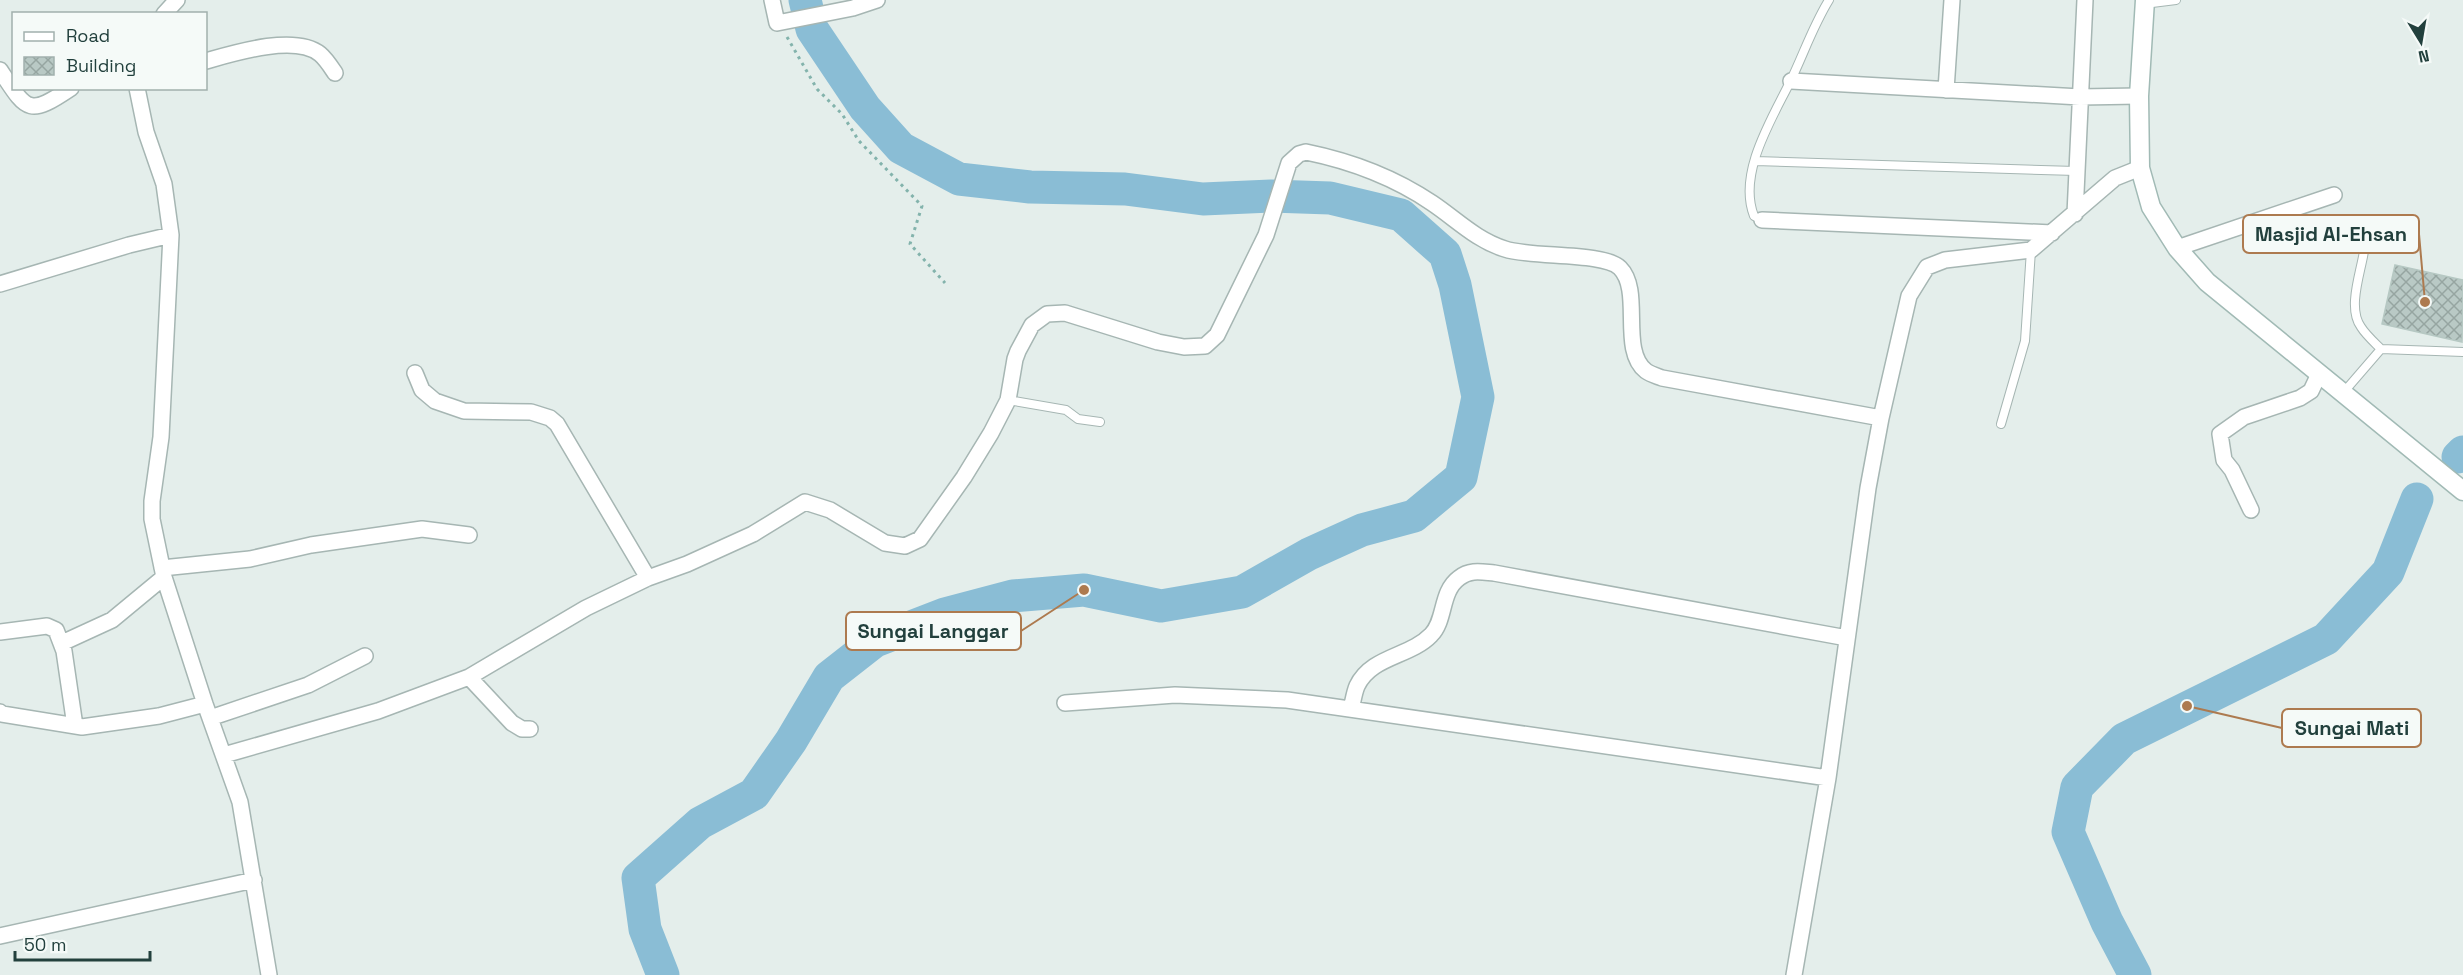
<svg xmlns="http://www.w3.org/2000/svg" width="2463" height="975" font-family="'Space Grotesk',sans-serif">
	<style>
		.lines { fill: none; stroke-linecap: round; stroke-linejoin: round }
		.river { stroke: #8abdd5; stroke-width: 33 }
		.building { fill: url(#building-cross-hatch); stroke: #b6c8c3; stroke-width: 1.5 }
		.lane-casing { stroke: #a6b6b3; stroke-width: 10 }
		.street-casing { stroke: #a6b6b3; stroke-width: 18 }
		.secondary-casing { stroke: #a1bab5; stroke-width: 21 }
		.path { stroke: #83b3ac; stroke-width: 3; stroke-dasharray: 3 4.5; stroke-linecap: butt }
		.lane { stroke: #fff; stroke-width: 8 }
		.street { stroke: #fff; stroke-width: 15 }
		.secondary { stroke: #fff; stroke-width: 18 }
		.leader { fill: none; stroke: #ad7a4f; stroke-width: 2 }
		.callout-dot { fill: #ad7a4f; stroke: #f5faf8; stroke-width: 2 }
		.callout { fill: #f5faf8; stroke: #ad7a4f; stroke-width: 2 }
		.callout-label { font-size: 20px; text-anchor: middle; font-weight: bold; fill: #22403d }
	</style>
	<defs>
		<pattern id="building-cross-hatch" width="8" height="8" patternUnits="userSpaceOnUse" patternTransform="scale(1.5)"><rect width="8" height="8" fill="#b9c9c5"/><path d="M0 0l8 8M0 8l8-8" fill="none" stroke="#96a5a1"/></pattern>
	</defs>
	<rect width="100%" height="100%" fill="#e4eeeb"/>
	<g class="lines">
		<path class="river" d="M2458 457 2463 452
			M663 975 645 929 638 878 700 823 754 794 791 741 829 677 875 641 945 614 1013 596 1084 590 1161 606 1242 592 1309 554 1362 530 1414 516 1461 477 1478 397 1455 285 1445 254 1401 215 1330 198 1271 196 1203 199 1125 189 1030 187 959 179 901 148 865 108 812 29 805 0
			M2135 975 2107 922 2068 832 2077 787 2124 739 2326 639 2388 572 2417 499"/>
	</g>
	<path class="building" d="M2395 265 2463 280 2462 342 2382 324Z"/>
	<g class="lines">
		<g class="lane-casing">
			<path id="lane" d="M2144 4 2176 0
				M1755 161 2076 171
				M1762 220 1754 216C1737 173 1773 117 1791 80 1804 53 1813 26 1829 0
				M2364 251C2361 272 2347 308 2361 327 2366 335 2374 342 2381 349L2463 352
				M2343 393 2381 349
				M1008 400 1066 410 1078 419 1100 422
				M2001 424 2025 341 2031 250"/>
		</g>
		<g class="street-casing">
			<path id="street" d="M772 0 777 23 853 8 877 0
				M164 14 177 0
				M206 61C234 53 295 34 320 54 326 59 331 67 335 73
				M0 70C27 111 28 117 71 88
				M1791 81 2080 97 2139 96
				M137 88 146 132 164 184 171 235 161 437 152 501V519L164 577 205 704 240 802 269 975
				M1946 90 1952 0
				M2075 214 2085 0
				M1762 220 2052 233
				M2177 248 2334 195
				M0 284 129 245 171 235
				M415 373 422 390 435 401 464 411 531 412 550 418 557 424 648 578
				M2251 510 2232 470 2224 460 2220 434 2244 417 2300 398 2311 391 2319 374
				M162 568 250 559 311 545 422 529 469 535
				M0 632 47 626 56 630 64 651 75 726
				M62 643 112 620 164 577
				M469 677 512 723 522 729H530
				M1065 703 1175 695 1287 700 1828 778
				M1351 709C1353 702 1354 693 1357 686 1371 656 1410 657 1431 635 1446 620 1440 592 1459 578 1470 569 1482 572 1494 573L1847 638
				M0 712 2 714 82 727 159 716 205 704
				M210 718 308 685 365 656
				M224 755 378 711 469 677 586 608 648 578 687 564 753 534 805 502 830 510 885 543 905 546 920 539 964 477 991 433 1008 400 1015 359 1018 351 1032 325 1047 314 1065 313 1158 342 1184 347 1205 346 1217 335 1266 235 1289 163 1299 154 1306 152C1350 161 1395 178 1432 203 1456 219 1476 240 1505 249 1532 258 1604 252 1620 268 1643 291 1619 350 1646 371 1650 374 1657 376 1662 378L1881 418
				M0 936 254 880
				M1794 975 1828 778 1868 488 1881 418 1909 296 1927 267 1945 260 2031 250 2115 178 2140 168"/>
		</g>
		<g class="secondary-casing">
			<path id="secondary" d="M2145 0 2139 96 2140 168 2151 207 2177 248 2207 282 2463 491"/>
		</g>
		<path class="path" d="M787 37 817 89 842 114 859 141 922 206 910 244 945 283"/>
		<use href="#lane" class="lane"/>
		<use href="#street" class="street"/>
		<use href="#secondary" class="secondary"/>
	</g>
	<path class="leader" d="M2425 302L2419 234M1084 590L1021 631M2187 706L2282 728"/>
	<g class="callout-dot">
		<circle cx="2425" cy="302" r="6"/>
		<circle cx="1084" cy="590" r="6"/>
		<circle cx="2187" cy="706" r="6"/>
	</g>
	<g class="callout">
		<rect x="2243" y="215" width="176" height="38" rx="6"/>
		<rect x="846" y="612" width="175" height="38" rx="6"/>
		<rect x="2282" y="709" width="139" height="38" rx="6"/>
	</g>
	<g class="callout-label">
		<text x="2331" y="241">Masjid Al-Ehsan</text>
		<text x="933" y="638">Sungai Langgar</text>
		<text x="2352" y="735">Sungai Mati</text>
	</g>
	<rect x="12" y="12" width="195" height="78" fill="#f5faf8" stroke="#a1b0ad" stroke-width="1.5"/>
	<rect x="24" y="32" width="30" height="9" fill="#ffffff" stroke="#a1b0ad" stroke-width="1.5"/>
	<text x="66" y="42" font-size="18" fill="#22403d">Road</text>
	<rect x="24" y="57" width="30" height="18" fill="url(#building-cross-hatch)" stroke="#a1b0ad" stroke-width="1.5"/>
	<text x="66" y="72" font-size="18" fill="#22403d">Building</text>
	<g transform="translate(2421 42) rotate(169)" stroke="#f5faf8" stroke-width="4.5" paint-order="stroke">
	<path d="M0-4.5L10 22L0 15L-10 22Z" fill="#22403d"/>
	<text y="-9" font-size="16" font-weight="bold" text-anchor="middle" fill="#22403d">N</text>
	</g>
	<path d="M15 951v9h135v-9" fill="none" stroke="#22403d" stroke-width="3"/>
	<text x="24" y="951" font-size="18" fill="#22403d" stroke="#f5faf8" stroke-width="4.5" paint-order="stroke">50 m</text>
</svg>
